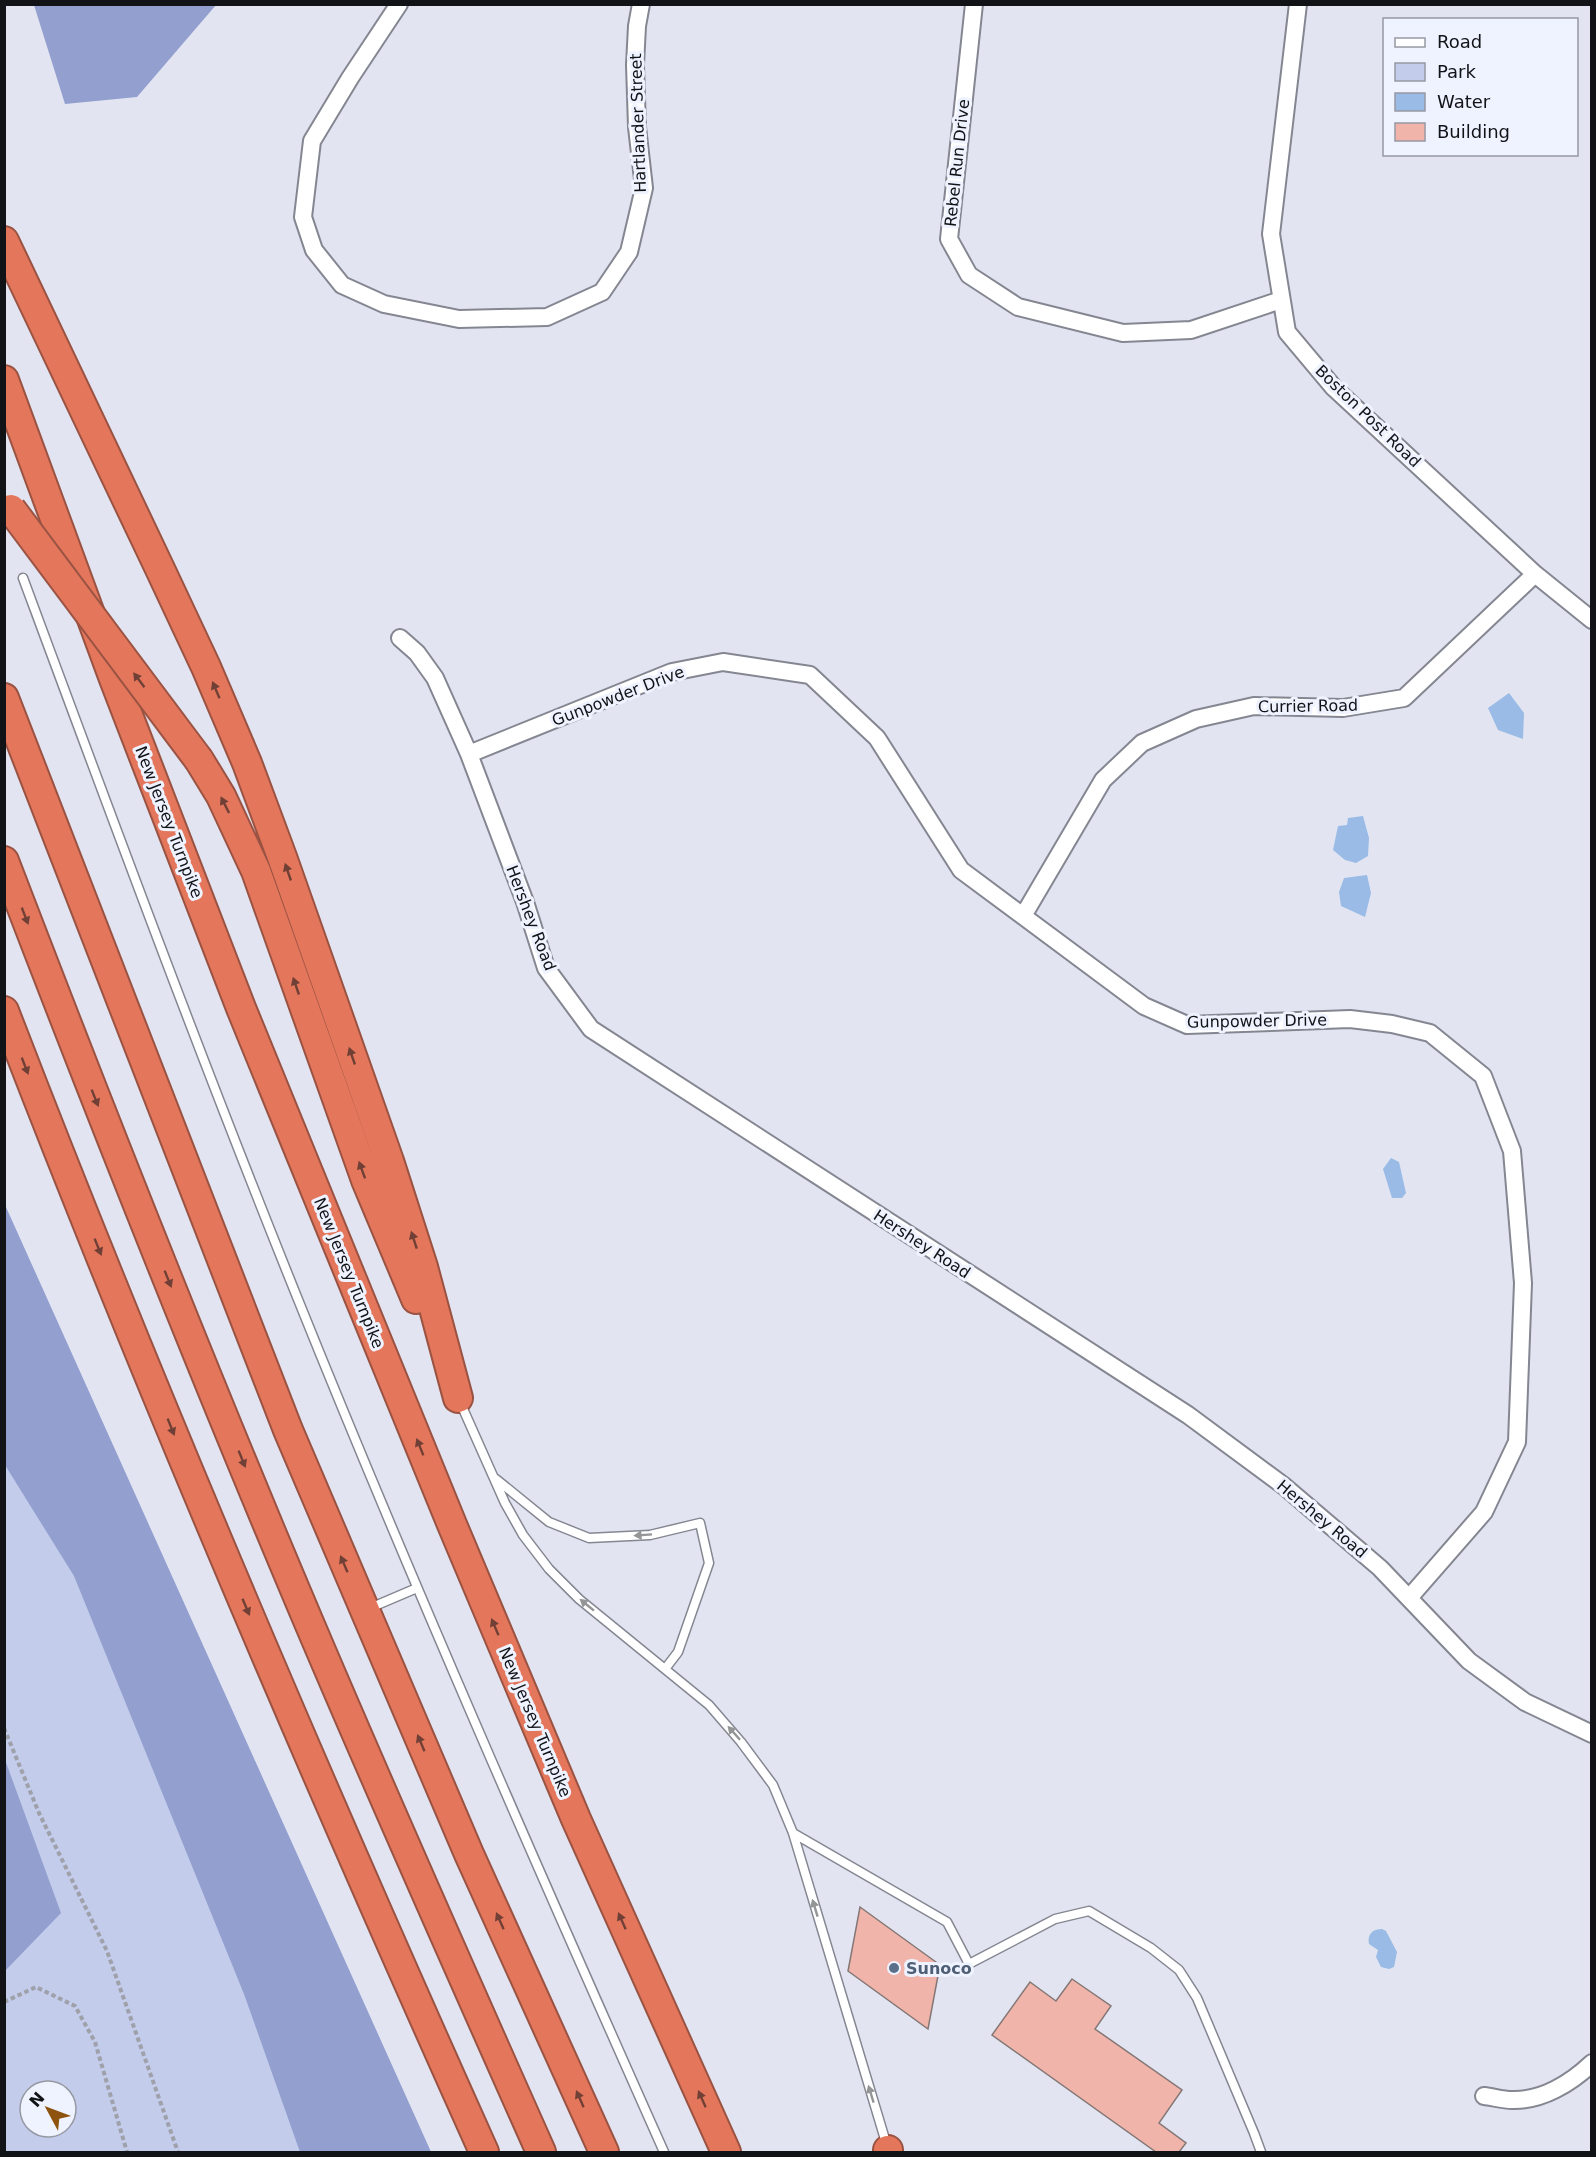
<svg xmlns="http://www.w3.org/2000/svg" width="1596" height="2157" font-family="'DejaVu Sans',sans-serif">
	<style>
		.green { fill: #c3cceb; fill-rule: evenodd }
		.forest { fill: #929fcf }
		.water { fill: #99bbe6 }
		.building { fill: #f1b4ab; stroke: #847775; stroke-width: 1.5 }
		.lines { fill: none; stroke-linecap: round; stroke-linejoin: round }
		.service-casing { stroke: #848791; stroke-width: 11 }
		.minor-casing { stroke: #848791; stroke-width: 20 }
		.motorway-casing { stroke: #9a5343; stroke-width: 32 }
		.path { stroke: #9ea0aa; stroke-width: 4; stroke-dasharray: 4.5 3; stroke-linecap: butt }
		.service { stroke: #fff; stroke-width: 8 }
		.minor { stroke: #fff; stroke-width: 16 }
		.motorway { stroke: #e4765b; stroke-width: 28 }
		.motorway-bridge-casing { stroke: #9a5343; stroke-width: 32; stroke-linecap: butt }
		.motorway-bridge { stroke: #e4765b; stroke-width: 28 }
		.oneway { fill: #704036 }
		.oneway2 { fill: #949597 }
		.service-dot { fill: #5c6f8a; stroke: #eff3ff; stroke-width: 2 }
		.labels { text-anchor: middle; dominant-baseline: central; stroke-width: 6; stroke-linejoin: round; paint-order: stroke }
		.street-label { font-size: 16px; fill: #111317; stroke: #eff3ff }
		.service-label { font-size: 16px; font-weight: bold; fill: #4e5e75; stroke: #eff3ff; text-anchor: start }
	</style>
	<rect width="100%" height="100%" fill="#e2e5f1"/>
	<path class="green" d="M5 1205 431 2152H5ZM30 2091H66V2127H30Z"/>
	<path class="forest" d="M34 5V4L216 5 137 97 65 104Z
		M5 1205 431 2152H300L244 1994 74 1576 5 1465Z
		M4 1757 61 1913 5 1971H4Z"/>
	<path class="water" d="M1509 693 1524 713 1523 739 1498 730 1488 708Z
		M1363 816 1369 838 1368 856 1356 863 1345 860 1333 850 1338 826 1347 825 1348 818Z
		M1367 875 1371 893 1365 917 1341 906 1339 892 1344 878Z
		M1391 1158 1399 1162 1406 1193 1402 1198H1392L1383 1169Z
		M1382 1929 1386 1931 1397 1952 1394 1967 1389 1969 1381 1967 1376 1957 1378 1950 1369 1944C1367 1934 1373 1929 1382 1929Z"/>
	<path class="building" d="M860 1907 940 1965 928 2029 848 1971Z
		M1072 1979 1111 2006 1095 2029 1182 2090 1159 2123 1186 2143 1179 2152H1156L992 2035 1030 1982 1056 2001Z"/>
	<g class="lines">
		<g class="service-casing">
			<path id="service" d="M23 578C112 818 201 1059 297 1297 413 1585 538 1869 664 2152
				M460 1402 505 1503 523 1535 549 1569 579 1599 709 1705 741 1742 773 1785 793 1833 887 2146
				M496 1479 549 1522 589 1538 650 1535 700 1523 709 1563 678 1652 665 1669
				M370 1608 417 1588
				M793 1833 947 1922 969 1964 1055 1919 1089 1911 1151 1948 1179 1970 1197 1998 1254 2133 1261 2152"/>
		</g>
		<g class="minor-casing">
			<path id="minor" d="M399 4 350 78 312 141 303 217 314 250 342 285 384 304 459 319 547 317 602 292 629 252 644 188 637 127 635 65 637 26 641 4
				M974 4 949 239 969 275 1018 307 1123 333 1191 330 1281 300
				M1298 4 1271 234 1287 332 1334 388 1535 574 1592 620
				M400 638 417 653 435 678 469 754 525 902 546 968 591 1029 1188 1415 1284 1486 1380 1568 1469 1661 1525 1702 1592 1734
				M469 754 672 672 723 662 810 675 877 738 961 870 1144 1006 1187 1025 1350 1019 1392 1024 1430 1033 1483 1076 1512 1151 1523 1283 1517 1442 1484 1512 1409 1598
				M1023 916 1103 780 1142 743 1196 719 1254 706 1343 708 1404 698 1535 574
				M1484 2096C1493 2097 1503 2100 1512 2100 1542 2101 1571 2083 1592 2063"/>
		</g>
		<g class="motorway-casing">
			<path id="motorway" d="M4 241 160 569 206 667 247 763 282 857 389 1161 423 1267 458 1398
				M4 380 114 679 241 1008 453 1527 576 1819 726 2152
				M4 698 288 1430 469 1854 604 2152
				M199 760 221 796 256 871 366 1180 416 1299
				M4 861C99 1109 196 1355 299 1599 377 1784 459 1968 541 2152
				M4 1011C152 1396 315 1776 484 2152
				M888 2150V2152"/>
		</g>
		<path class="path" d="M4 1728 39 1813 107 1951 178 2152
			M4 2002 36 1987 75 2006 95 2042 127 2152"/>
		<use href="#service" class="service"/>
		<use href="#minor" class="minor"/>
		<use href="#motorway" class="motorway"/>
		<g class="motorway-bridge-casing">
			<path id="motorway-bridge" d="M11 509 199 760"/>
		</g>
		<use href="#motorway-bridge" class="motorway-bridge"/>
	</g>
	<defs><path id="oneway-solid" d="M-6-.8H1V-3.2L6.5 0L1 3.2V.8H-6Z" transform="scale(1.5)"/></defs>
	<g class="oneway">
		<use href="#oneway-solid" transform="translate(139 680) rotate(-127)"/>
		<use href="#oneway-solid" transform="translate(216 690) rotate(-113)"/>
		<use href="#oneway-solid" transform="translate(225 805) rotate(-117)"/>
		<use href="#oneway-solid" transform="translate(288 872) rotate(-109)"/>
		<use href="#oneway-solid" transform="translate(25 916) rotate(69)"/>
		<use href="#oneway-solid" transform="translate(296 986) rotate(-109)"/>
		<use href="#oneway-solid" transform="translate(352 1056) rotate(-109)"/>
		<use href="#oneway-solid" transform="translate(25 1066) rotate(69)"/>
		<use href="#oneway-solid" transform="translate(95 1098) rotate(68)"/>
		<use href="#oneway-solid" transform="translate(362 1170) rotate(-110)"/>
		<use href="#oneway-solid" transform="translate(414 1240) rotate(-108)"/>
		<use href="#oneway-solid" transform="translate(98 1247) rotate(68)"/>
		<use href="#oneway-solid" transform="translate(168 1279) rotate(68)"/>
		<use href="#oneway-solid" transform="translate(171 1427) rotate(68)"/>
		<use href="#oneway-solid" transform="translate(420 1447) rotate(-112)"/>
		<use href="#oneway-solid" transform="translate(242 1459) rotate(68)"/>
		<use href="#oneway-solid" transform="translate(344 1564) rotate(-113)"/>
		<use href="#oneway-solid" transform="translate(246 1607) rotate(67)"/>
		<use href="#oneway-solid" transform="translate(495 1627) rotate(-113)"/>
		<use href="#oneway-solid" transform="translate(421 1743) rotate(-113)"/>
		<use href="#oneway-solid" transform="translate(500 1921) rotate(-114)"/>
		<use href="#oneway-solid" transform="translate(622 1921) rotate(-114)"/>
		<use href="#oneway-solid" transform="translate(580 2099) rotate(-114)"/>
		<use href="#oneway-solid" transform="translate(702 2099) rotate(-114)"/>
	</g>
	<g class="oneway2">
		<use href="#oneway-solid" transform="translate(643 1535) rotate(176)"/>
		<use href="#oneway-solid" transform="translate(587 1605) rotate(-141)"/>
		<use href="#oneway-solid" transform="translate(734 1733) rotate(-132)"/>
		<use href="#oneway-solid" transform="translate(815 1908) rotate(-107)"/>
		<use href="#oneway-solid" transform="translate(871 2094) rotate(-107)"/>
	</g>
	<circle class="service-dot" cx="894" cy="1968" r="6"/>
	<g class="labels">
		<g class="street-label">
			<text transform="translate(638 123) rotate(-92)">Hartlander Street</text>
			<text transform="translate(957 163) rotate(-84)">Rebel Run Drive</text>
			<text transform="translate(1368 416) rotate(44)">Boston Post Road</text>
			<text transform="translate(618 696) rotate(-21)">Gunpowder Drive</text>
			<text transform="translate(1308 706) rotate(-1)">Currier Road</text>
			<text transform="translate(169 822) rotate(69)">New Jersey Turnpike</text>
			<text transform="translate(531 918) rotate(69)">Hershey Road</text>
			<text transform="translate(1257 1021) rotate(-1)">Gunpowder Drive</text>
			<text transform="translate(922 1244) rotate(33)">Hershey Road</text>
			<text transform="translate(349 1273) rotate(68)">New Jersey Turnpike</text>
			<text transform="translate(1322 1519) rotate(40)">Hershey Road</text>
			<text transform="translate(535 1722) rotate(67)">New Jersey Turnpike</text>
		</g>
		<g class="service-label">
			<text x="906" y="1968">Sunoco</text>
		</g>
	</g>
	<rect width="1596" height="2157" fill="none" stroke="#111317" stroke-width="12"/>
	<rect x="1383" y="18" width="195" height="138" fill="#eff3ff" stroke="#9699a2" stroke-width="1.5"/>
	<rect x="1395" y="38" width="30" height="9" fill="#ffffff" stroke="#9699a2" stroke-width="1.5"/>
	<text x="1437" y="48" font-size="18" fill="#111317">Road</text>
	<rect x="1395" y="63" width="30" height="18" fill="#c3cceb" stroke="#9699a2" stroke-width="1.5"/>
	<text x="1437" y="78" font-size="18" fill="#111317">Park</text>
	<rect x="1395" y="93" width="30" height="18" fill="#99bbe6" stroke="#9699a2" stroke-width="1.5"/>
	<text x="1437" y="108" font-size="18" fill="#111317">Water</text>
	<rect x="1395" y="123" width="30" height="18" fill="#f1b4ab" stroke="#9699a2" stroke-width="1.5"/>
	<text x="1437" y="138" font-size="18" fill="#111317">Building</text>
	<g transform="translate(48 2109) rotate(311)"><circle r="28" fill="#eff3ff" stroke="#9699a2" stroke-width="1.5"/>
	<path d="M0-4.5L10 22L0 15L-10 22Z" fill="#8e540f"/>
	<text y="-9" font-size="16" font-weight="bold" text-anchor="middle" fill="#111317">N</text>
	</g>
</svg>
